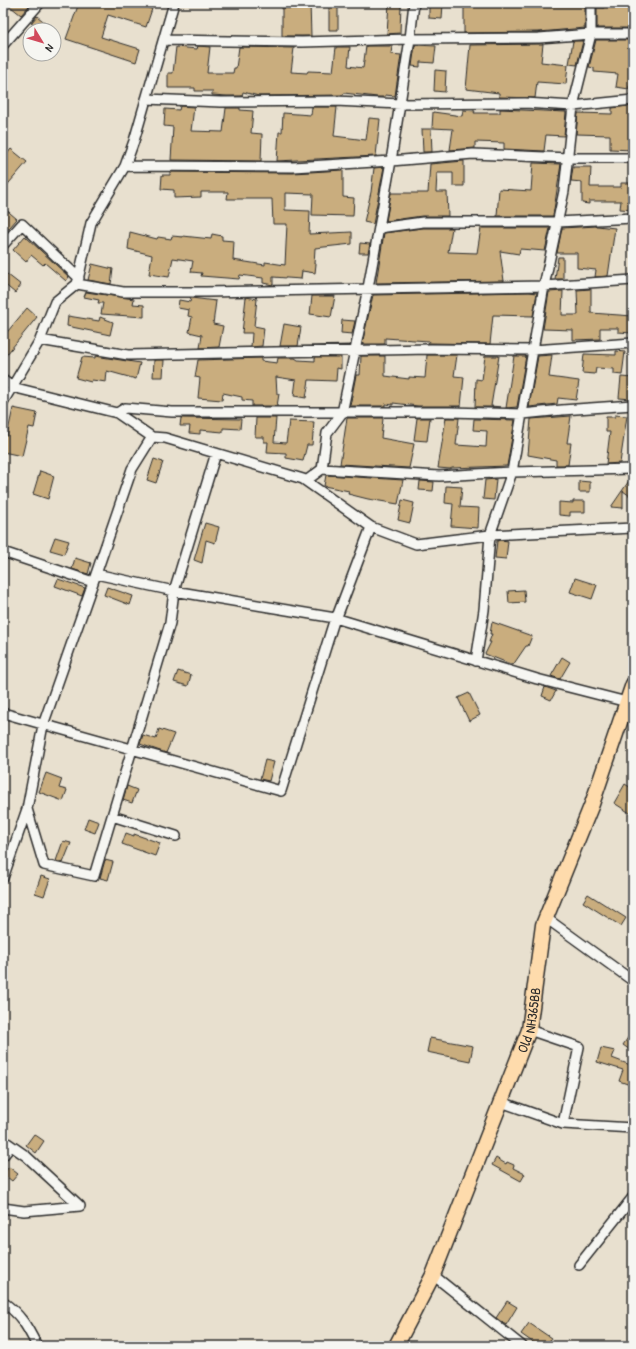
<svg xmlns="http://www.w3.org/2000/svg" width="636" height="1349" font-family="'Patrick Hand',sans-serif">
	<style>
		.building { fill: #c9ad7e; stroke: #2b2b2b }
		.lines { fill: none; stroke-linecap: round; stroke-linejoin: round }
		.street-casing { stroke: #2b2b2b; stroke-width: 12 }
		.primary-casing { stroke: #2b2b2b; stroke-width: 17 }
		.street { stroke: #f6f6f2; stroke-width: 9 }
		.primary { stroke: #fedbac; stroke-width: 14 }
		.labels { text-anchor: middle; dominant-baseline: central; stroke-width: 3.5; stroke-linejoin: round; paint-order: stroke }
		.street-label { font-size: 14px; fill: #2b2b2b; stroke: #f6f6f2 }
	</style>
	<rect width="100%" height="100%" fill="#e8e0cf"/>
	<filter id="ink" filterUnits="userSpaceOnUse"><feTurbulence type="fractalNoise" baseFrequency=".025" numOctaves="2"/><feDisplacementMap in="SourceGraphic" scale="8" xChannelSelector="R" yChannelSelector="G"/><feConvolveMatrix kernelMatrix="1 2 1 2 8 2 1 2 1" color-interpolation-filters="sRGB"/></filter>
	<g filter="url(#ink)">
		<path class="building" d="M6 3H25L29 6 21 15Z
			M79 3H133L152 9 146 27 108 15 101 37 140 49 136 62 66 39Z
			M298 3H310L311 36H282V8H298Z
			M329 3H338V30H329Z
			M389 3H401L400 33 387 34Z
			M429 3H443L442 19 429 18Z
			M464 3H585V28L539 32 464 33Z
			M605 3H633V28H597V8H604Z
			M37 16 54 30H31L35 26 31 23Z
			M596 40H633V87L629 86V89L616 87 618 74 594 72V68L589 67Z
			M573 41H583L577 65 569 64Z
			M543 44 541 62 568 65 566 84 537 82 535 98 499 97V93L466 89 470 45Z
			M415 45 436 46 434 63 420 62V67L412 66Z
			M198 46 210 47 207 73H233L234 68H236L239 47 294 48 291 72 307 73 308 71 333 72 336 47H350L348 66 363 68 366 46H392L391 54 401 55 395 96 385 95V97H377L344 93 343 95 259 96 243 92 242 96H227L212 95V91H195V88H168V73H173L176 47 197 49Z
			M435 70 446 71 445 92 434 91Z
			M180 106 194 107 191 131 223 132 226 108H240V110L253 111 251 133 262 134 261 161 171 160 173 127 164 126 165 109 179 110Z
			M628 106 633 107V150L610 149V135L576 134 578 113 612 114V108Z
			M312 107H337L334 136 366 140 369 118 380 119 376 156 277 161 279 132H282L283 113 311 115Z
			M500 109 566 112 564 136 546 135 544 151 504 149V143L475 142V148L450 150 453 129 432 128 433 112 462 116 463 110 475 111 474 113H500Z
			M422 129H431L432 152H423Z
			M11 149 27 162 3 190V159Z
			M464 161V186H453V173H437L436 192H447L448 216H422L386 221 391 193H428L430 164Z
			M533 163 561 164 553 216H497L499 189 531 191Z
			M384 167 373 224 364 222 371 192 374 168Z
			M573 167H591L590 187H621V183H633V210L620 209 621 201H589V204L582 203V182L571 181Z
			M343 170V197L354 198 353 216 312 215 313 194 285 193V210L310 211 309 234 352 232V244L315 248 314 264H316L315 273 302 271 301 279 273 277V285L263 283V278L240 275 239 279 201 276 202 273 191 272 193 261 173 258 169 277 149 274 152 255 128 249 130 232 157 239 158 237 171 239 172 236 183 237V236L211 239 212 234 222 236V240L234 241 233 260 265 265V262L285 265 287 224H273L272 199H227L228 192H201V197L174 198V190L161 189 162 175H170V172L293 173Z
			M3 207 17 219 3 235Z
			M597 226 615 228 608 276 595 277 596 270 577 268V253H557L562 228Z
			M423 228H452L448 252 477 253 481 228H550L545 251 520 249 519 254 500 251 504 281 376 283 384 233Z
			M25 236 69 277 66 281 45 263 43 265 31 255 26 262 13 250Z
			M360 243 370 244 368 253H359Z
			M558 257H563V279H555Z
			M92 264 113 269 111 284 88 280Z
			M3 271 21 285 15 293 3 283Z
			M591 289V313L633 316 632 333 618 332V328H600V339L573 340V330L543 329 549 292 563 291 562 315H578L577 290Z
			M86 292 134 299 133 304 144 305V317L101 314 103 303H98L99 300 84 297Z
			M529 292 537 293 533 316 493 315 490 344 428 343 429 341 385 338V344H362L373 295Z
			M312 296H335L331 317 310 314Z
			M246 297 257 299 254 326 264 328 262 346 251 347 252 333H242Z
			M191 298 216 301 213 324 223 326 219 347 200 348 202 335 189 332 192 317 188 316 189 310 178 308 179 300 190 302Z
			M27 308 37 317 3 359V337Z
			M68 316 99 321 100 317 113 322 110 335 67 326Z
			M342 320 355 321 352 334 341 333Z
			M284 324 301 327 298 346H280Z
			M616 351 625 352 622 375 614 374V369L596 368 595 374 582 373 584 354 616 355Z
			M427 355H457L454 376 464 377 461 406H418L393 403V405L385 404V406H350L356 375H360L361 356H385V376L409 379V377L425 378Z
			M552 355 549 377 579 381 576 400 558 398 557 404 529 407 538 356Z
			M95 356 140 363 136 379 107 371 106 382 92 380 91 382 76 378 82 357 95 358Z
			M485 356H499L491 406 501 407H475L476 379 482 380Z
			M514 356H526L517 407 506 408Z
			M315 357H341V369L337 368 336 381 309 380 306 398 294 396 296 380 276 377 277 394H279L277 406H252V401L242 400V397L223 393 222 400 198 398 200 378 195 377 198 360 261 358V361L277 363 278 358H295L298 360 315 361Z
			M154 360H164L163 377H153Z
			M621 377 633 378 632 399 619 398Z
			M13 408 37 413 34 428 29 427 22 456 3 452V435L7 436Z
			M615 415 627 416 620 463 606 464 610 432H606V417H615Z
			M571 416 567 443H571L568 465H556V460L528 455 531 419Z
			M181 418 241 419 240 429 223 428V432L200 430V434L189 433 190 426H180Z
			M256 418H276L274 442 286 443 289 421 314 422 312 445H307L303 461 286 458V453L267 452 268 442H264V437H255Z
			M347 418H383L381 438 414 444 409 468 340 464Z
			M417 418H430L427 441 414 440Z
			M446 418H459L456 445 486 447 487 431 473 430 474 419 515 420 507 466 452 468 450 469 438 468Z
			M154 459 163 462 156 483 147 480Z
			M40 471 54 476 48 499 33 494Z
			M326 475 403 480 398 504 368 499 348 494 349 491 324 486Z
			M633 475V498L623 491V508L611 507Z
			M496 479 494 500 483 499 485 480Z
			M420 481 434 482 433 491 419 490Z
			M579 481 590 482V492H579Z
			M446 486 462 487 460 507 479 508 478 528 451 526 453 504 445 503Z
			M402 500 414 503 410 523 398 520Z
			M573 501H585V512H570V516L559 515V502L573 503Z
			M205 523 219 527 215 543 206 540 202 563 194 560Z
			M55 537 69 541 64 554 50 550Z
			M501 540 508 541 506 559 495 558 497 541Z
			M75 558 91 563 88 574 72 569Z
			M575 578 597 585 592 599 570 592Z
			M58 579 85 588 82 596 55 586Z
			M107 587 133 596 130 605 104 595Z
			M524 590 525 602 509 603 508 591Z
			M492 622 532 636 528 646H526L513 665 485 654 491 642H489L492 634H490Z
			M562 657 570 662 560 679 551 676Z
			M178 671 191 675 188 686 174 682Z
			M545 687 556 691 551 700 542 696Z
			M469 693 480 715 469 721 458 698Z
			M159 729 174 734 166 753 140 744 143 735 156 739Z
			M265 760 274 762 269 781 260 779Z
			M46 773 62 779 59 788 67 790 63 801 39 792Z
			M625 784 633 789V815L614 803Z
			M127 786 137 790 132 803 123 800Z
			M88 818 99 822 95 833 84 829Z
			M126 833 134 836V834L160 843 155 856 122 844Z
			M63 841 71 843 63 863 56 861Z
			M105 860 113 862 108 880 100 878Z
			M41 876 50 879 44 896 35 893Z
			M588 894 626 918 621 926 583 902Z
			M633 1030V1052L623 1045Z
			M430 1038 473 1046 470 1061 427 1052Z
			M601 1048 615 1051 612 1058 633 1066V1086L619 1081 623 1070 597 1062Z
			M34 1134 44 1141 36 1153 26 1145Z
			M496 1158 506 1164 507 1162 514 1165 513 1168 525 1174 521 1181 492 1165Z
			M9 1167 18 1174 12 1181 3 1174Z
			M507 1301 517 1307 506 1325 496 1318Z
			M529 1323 551 1338 550 1340 558 1346H538L521 1334Z"/>
		<g class="lines">
			<g class="street-casing">
				<path id="street" d="M591 3V34L573 106 564 191 544 286 533 350 633 343
					M164 40 302 42 410 39 414 3
					M3 45 40 3
					M146 99 221 102 335 101 401 104 525 103 573 106 633 100
					M125 166 293 167 391 161 410 39 539 38 591 34H633
					M379 228 423 222H558L633 218
					M3 245 22 224 79 278
					M77 284 123 292H206L544 286 633 280
					M40 340 128 355 431 349 533 350 512 472 633 469
					M3 380 12 387 40 340 55 302 77 284 91 223 125 166 134 141 174 3
					M3 402 12 387 117 413 152 437 165 438 303 479 371 527 416 544 490 535 633 528
					M117 413 125 408 172 412H450L523 414 562 410 633 405
					M322 469 439 476 512 472 490 535 484 610 476 661
					M306 481 322 469 327 433 342 413 368 288 391 161 473 154 569 158H633
					M371 527 338 614 335 618 537 679 627 702
					M3 552 93 582
					M96 574 43 725 27 809 44 865 94 876 170 623 174 591 216 453
					M3 713 281 791 335 618 174 591 96 574 132 469 152 437
					M112 816 176 836
					M3 878 27 809
					M546 918 633 981
					M529 1030 579 1047 563 1124
					M501 1102 563 1124 633 1128
					M3 1140 26 1156 80 1206 24 1211 3 1208
					M3 1156 11 1146
					M579 1265 633 1197
					M433 1275 522 1346
					M3 1302C21 1315 27 1326 37 1346"/>
			</g>
			<g class="primary-casing">
				<g id="primary">
					<path id="s1" d="M396 1346 433 1275 529 1030 543 925 592 804 633 684"/>
				</g>
			</g>
			<use href="#street" class="street"/>
			<use href="#primary" class="primary"/>
		</g>
	</g>
	<g class="labels">
		<g class="street-label">
			<text stroke="none"><textPath href="#s1" startOffset="353">Old NH365BB</textPath></text>
		</g>
	</g>
	<rect width="636" height="1349" fill="none" stroke="#f6f6f2" stroke-width="16"/>
	<rect x="8" y="8" width="620" height="1333" fill="none" stroke="#2b2b2b" stroke-width="1.5" filter="url(#ink)"/>
	<g transform="translate(42 42) rotate(128)"><circle r="19" fill="#f6f6f2" stroke="#a5a5a2"/>
	<path d="M0-3L7 15L0 10L-7 15Z" fill="#d1495b"/>
	<text y="-6" font-size="11" font-weight="bold" text-anchor="middle" fill="#2b2b2b">N</text>
	</g>
</svg>
